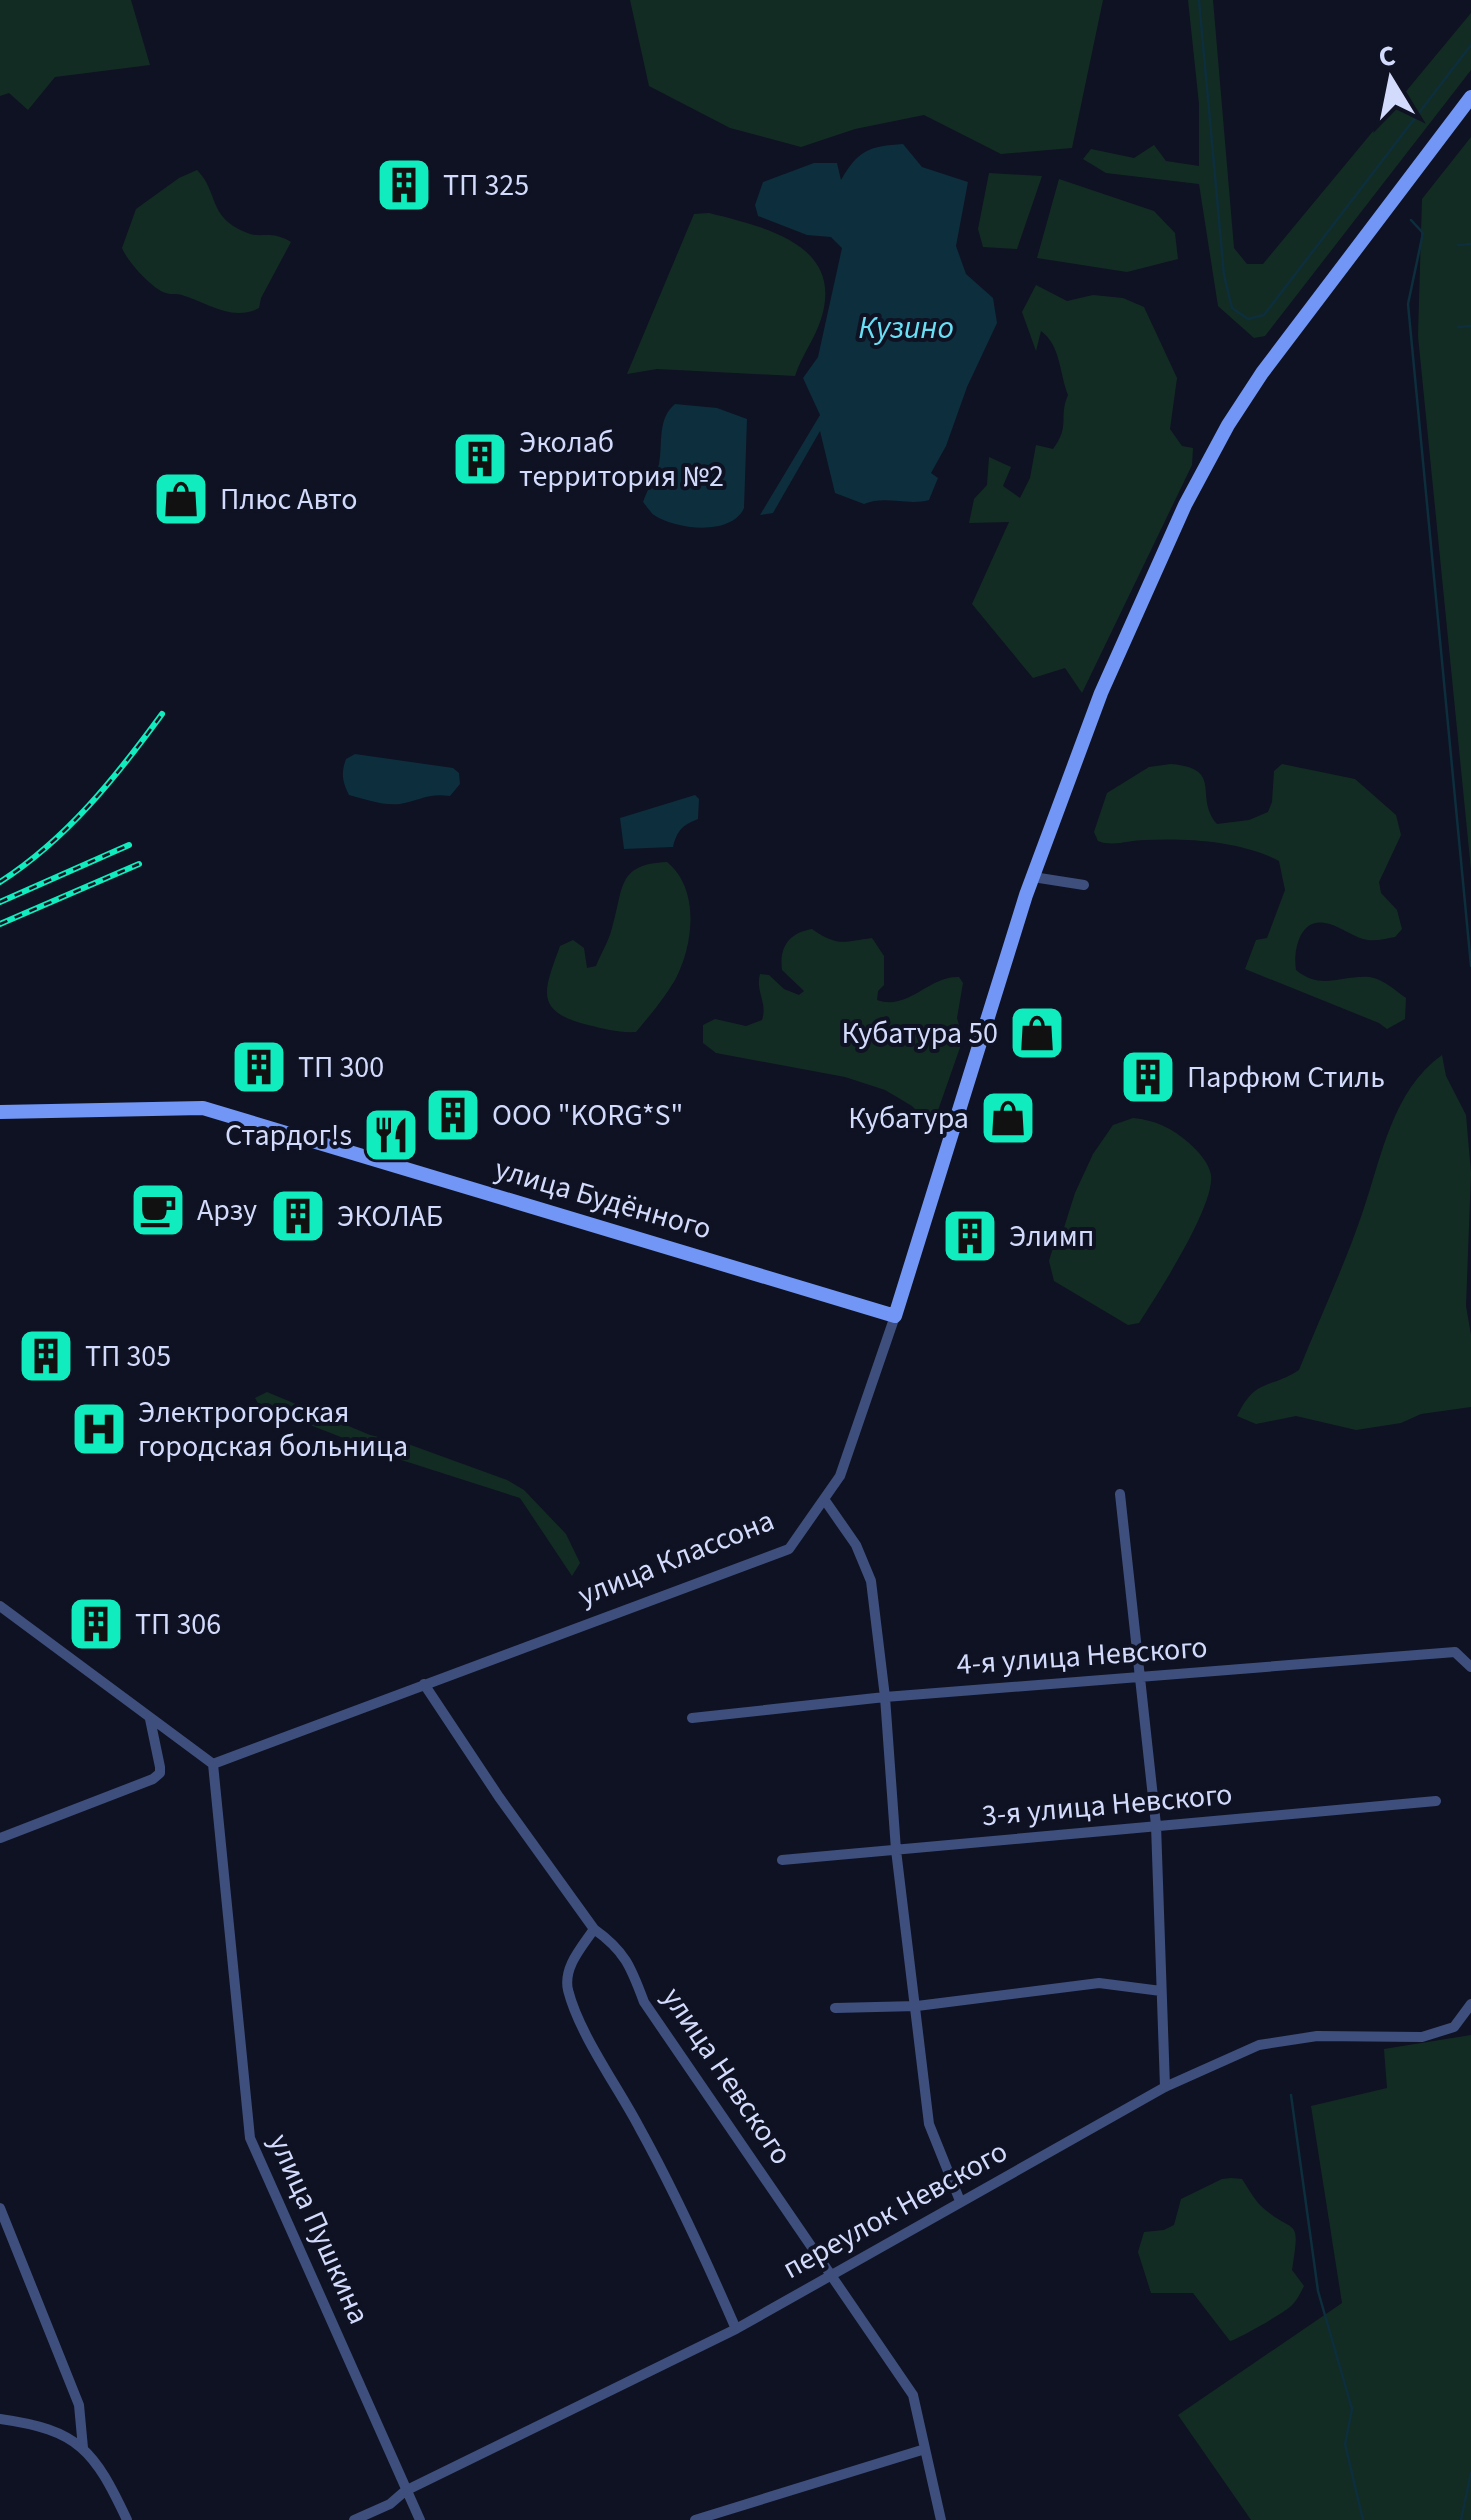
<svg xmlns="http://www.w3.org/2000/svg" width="1471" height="2520" font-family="'Source Sans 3',sans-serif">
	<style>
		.green { fill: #132c23 }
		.water { fill: #0d2e3d }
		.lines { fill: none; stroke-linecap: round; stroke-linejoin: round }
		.stream { stroke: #0d2e3d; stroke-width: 2.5 }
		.street { stroke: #3e4f7e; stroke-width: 10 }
		.secondary { stroke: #7196f5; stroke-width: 14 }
		.rail-casing { stroke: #10ecbe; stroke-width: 6 }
		.rail { stroke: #0f1222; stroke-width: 2.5; stroke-dasharray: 8; stroke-linecap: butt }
		.labels { text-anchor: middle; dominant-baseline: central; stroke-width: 8; stroke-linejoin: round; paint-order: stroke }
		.poi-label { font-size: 30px; fill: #d3dbfc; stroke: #0f1222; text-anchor: start }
		.street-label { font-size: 30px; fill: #d3dbfc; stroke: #0f1222 }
		.water-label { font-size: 32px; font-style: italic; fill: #69dff5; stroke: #0f1222 }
	</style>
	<rect width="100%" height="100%" fill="#0f1222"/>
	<path class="green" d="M0 0H131L150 65 55 77 28 110 9 93 0 96Z
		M630 0H1103L1072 148 1001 154 924 115 855 129 801 147 730 128 649 86Z
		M1188 0H1213L1234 248 1247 264H1263L1471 13V70L1265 336 1254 338 1218 306 1199 184 1106 173 1083 159 1091 149 1134 158 1154 145 1166 161 1199 166V104Z
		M1471 137V870L1418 336 1422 199Z
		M197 170C219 192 207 216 245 232 262 240 268 229 291 242L261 298 259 308C232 322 208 303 182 295 177 293 171 295 166 293 152 289 127 261 122 248L136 209 179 178Z
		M989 173 1042 176 1017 249 983 247 978 229Z
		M1059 179 1154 211 1175 233 1178 259 1127 272 1037 258Z
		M709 213C764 227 845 244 821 319 815 339 801 356 795 376L657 369 627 374 694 214Z
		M1036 285 1067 301 1093 295 1123 298 1144 307 1177 378 1170 429 1182 446 1193 448 1192 465 1082 693 1065 668 1033 678 972 604 1009 522 969 523 974 499 987 485 989 457 1011 467 1003 486 1020 498 1030 478 1036 445 1053 449C1071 425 1058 418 1068 395 1059 372 1061 346 1041 331L1036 351 1022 312Z
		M1171 764C1225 769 1193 796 1217 824L1249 820 1268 812 1272 802 1274 771 1282 764 1355 779 1396 815 1401 835 1379 882 1381 893 1397 910 1402 929 1395 937C1384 939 1374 942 1363 939 1350 935 1338 925 1325 923 1299 918 1293 952 1296 970 1321 991 1342 975 1369 977 1382 978 1396 991 1406 998L1405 1019 1387 1029 1379 1023 1245 969 1256 940 1267 938 1285 890 1279 861C1241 841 1188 838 1145 840 1129 840 1114 847 1098 841L1094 832 1107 793 1149 767Z
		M667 862C700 889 694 944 675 980 664 999 650 1015 636 1032 619 1033 605 1029 588 1025 533 1011 544 991 560 946L573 940 584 948 587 968 596 966C601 953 609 941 612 928 624 889 616 864 667 862Z
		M812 929C838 947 843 942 872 938L884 956V985L878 991 877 1000C909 1011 928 976 959 977L963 983 957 1018 963 1039 936 1116 924 1118 912 1106 885 1090 845 1077 716 1053 703 1043V1025L715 1019 746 1026 762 1020C768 1003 755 991 760 974L769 975 784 989 799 995 804 991 782 970C779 947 789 933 812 929Z
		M1442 1055 1446 1076 1466 1115 1471 1173 1466 1306 1471 1335V1407L1421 1414 1401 1423 1356 1430 1296 1416 1256 1424 1237 1416C1256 1377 1268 1390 1299 1370 1320 1317 1345 1265 1363 1211 1382 1156 1392 1091 1442 1055Z
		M1133 1118C1155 1120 1172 1128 1189 1143 1198 1151 1209 1163 1211 1175 1215 1206 1157 1295 1139 1323L1128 1325 1054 1281 1049 1261 1052 1251 1062 1234 1075 1193 1093 1154 1113 1125Z
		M267 1392 370 1435 408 1444 507 1480 524 1490 566 1534 580 1563 572 1576 520 1498 392 1457 259 1405 255 1398Z
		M1471 2035V2520H1251L1178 2415 1342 2303 1311 2106 1387 2088 1384 2049Z
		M1231 2178 1242 2179C1248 2188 1254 2199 1261 2206 1295 2237 1301 2213 1292 2270L1304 2286C1300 2294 1296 2302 1290 2307 1282 2314 1238 2339 1230 2341L1193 2293H1151L1138 2252 1144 2232 1164 2230 1174 2225 1181 2199 1222 2179Z"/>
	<path class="water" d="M903 144 922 167 968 182 956 246 966 274 993 298 997 323 967 387 946 446 931 473 938 478 929 500C907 506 885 495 864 504L835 493 820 431 773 513 760 515 820 415 803 378 818 357 842 248 831 237 807 235 758 216 755 205 763 182 814 163H837L841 180C858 150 870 146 903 144Z
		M675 404 717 408 747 419 744 508C732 536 676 530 654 515 652 514 644 503 643 502 647 490 656 476 659 464 663 443 657 419 675 404Z
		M355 754 453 768 459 773 460 784 450 796C427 793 419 801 400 804 383 806 365 799 349 795 342 781 341 773 346 759Z
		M695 795 699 799 698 819C682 825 677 831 673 847L624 849 620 818Z"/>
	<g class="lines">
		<path class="stream" d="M1199 0 1224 275 1232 308 1248 319 1264 315 1471 45
			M1411 220 1423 233 1408 304 1471 966
			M1458 245 1471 244
			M1458 327 1471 326
			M1291 2095 1318 2291 1352 2409 1345 2444 1363 2520
			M1461 2520 1471 2473"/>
		<path class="street" d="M1033 877 1084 885
			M1120 1494 1156 1825 1165 2087
			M824 1499 856 1545 871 1581 885 1697 896 1850 929 2124 960 2201
			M0 1606 213 1764
			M424 1684 499 1797 594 1929C625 1951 631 1967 644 2002L913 2395 941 2520
			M692 1718 885 1697 1455 1652 1471 1667
			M213 1764 789 1549 840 1476 895 1316
			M213 1764 250 2138 420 2520
			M0 1838 153 1779 160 1773V1767L150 1719
			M782 1860 1436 1801
			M594 1929C582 1947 563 1967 568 1990 579 2034 618 2087 639 2127 675 2192 706 2260 736 2329
			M835 2008 917 2006 1099 1983 1161 1991
			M0 2208 79 2405 83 2448
			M0 2419C79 2430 94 2450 127 2520
			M354 2520 390 2504 405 2491 736 2329 1165 2087 1259 2045 1317 2036 1422 2037 1454 2027 1471 2004
			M695 2520 925 2449"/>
		<path class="secondary" d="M0 1112 203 1108 895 1316 1026 895 1101 693 1185 505 1228 425 1262 373 1471 97"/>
		<g class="rail-casing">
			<path id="rail" d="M0 882C67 839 116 777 162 714
				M0 902 129 845
				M0 924 139 864"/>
		</g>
		<use href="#rail" class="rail"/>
	</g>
	<defs>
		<g id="building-square" transform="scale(2.875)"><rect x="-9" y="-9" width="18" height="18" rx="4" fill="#10ecbe" stroke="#0f1222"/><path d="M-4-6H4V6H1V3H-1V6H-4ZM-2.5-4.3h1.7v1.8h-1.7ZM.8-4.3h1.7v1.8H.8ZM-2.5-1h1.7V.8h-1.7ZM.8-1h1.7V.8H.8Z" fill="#111"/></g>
		<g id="shop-square" transform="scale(2.875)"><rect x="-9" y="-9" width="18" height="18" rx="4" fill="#10ecbe" stroke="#0f1222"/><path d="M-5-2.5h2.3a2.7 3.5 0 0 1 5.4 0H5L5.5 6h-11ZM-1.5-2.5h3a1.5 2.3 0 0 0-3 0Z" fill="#111"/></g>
		<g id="restaurant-square" transform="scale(2.875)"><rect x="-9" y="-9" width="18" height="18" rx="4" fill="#10ecbe" stroke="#0f1222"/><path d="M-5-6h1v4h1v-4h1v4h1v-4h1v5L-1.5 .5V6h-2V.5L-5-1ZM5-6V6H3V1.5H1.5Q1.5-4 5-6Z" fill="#111"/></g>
		<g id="cafe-square" transform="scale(2.875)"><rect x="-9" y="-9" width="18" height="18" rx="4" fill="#10ecbe" stroke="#0f1222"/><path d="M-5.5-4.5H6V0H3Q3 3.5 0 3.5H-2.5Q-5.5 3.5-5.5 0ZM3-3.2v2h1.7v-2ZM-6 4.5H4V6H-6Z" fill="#111"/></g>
		<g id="hospital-square" transform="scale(2.875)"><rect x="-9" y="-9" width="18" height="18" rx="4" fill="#10ecbe" stroke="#0f1222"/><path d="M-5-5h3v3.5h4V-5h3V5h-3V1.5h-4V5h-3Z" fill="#111"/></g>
	</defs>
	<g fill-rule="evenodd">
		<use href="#building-square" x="404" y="185"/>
		<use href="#building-square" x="480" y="459"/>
		<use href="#shop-square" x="181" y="499"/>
		<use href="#shop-square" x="1037" y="1033"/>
		<use href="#building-square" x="259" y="1067"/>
		<use href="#building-square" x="1148" y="1077"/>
		<use href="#building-square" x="453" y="1115"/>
		<use href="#shop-square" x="1008" y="1118"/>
		<use href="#restaurant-square" x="391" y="1135"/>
		<use href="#cafe-square" x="158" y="1210"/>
		<use href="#building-square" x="298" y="1216"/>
		<use href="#building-square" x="970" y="1236"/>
		<use href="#building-square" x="46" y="1356"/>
		<use href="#hospital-square" x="99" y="1429"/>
		<use href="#building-square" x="96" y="1624"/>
	</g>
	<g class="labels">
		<g class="poi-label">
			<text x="443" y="185">ТП 325</text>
			<text x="519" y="442">Эколаб<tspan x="519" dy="34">территория №2</tspan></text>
			<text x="220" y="499">Плюс Авто</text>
			<text x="998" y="1033" text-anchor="end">Кубатура 50</text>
			<text x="298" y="1067">ТП 300</text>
			<text x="1187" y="1077">Парфюм Стиль</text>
			<text x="492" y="1115">ООО "KORG*S"</text>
			<text x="969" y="1118" text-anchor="end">Кубатура</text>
			<text x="352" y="1135" text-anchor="end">Стардог!s</text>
			<text x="197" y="1210">Арзу</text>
			<text x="337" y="1216">ЭКОЛАБ</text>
			<text x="1009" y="1236">Элимп</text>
			<text x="85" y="1356">ТП 305</text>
			<text x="138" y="1412">Электрогорская<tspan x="138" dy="34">городская больница</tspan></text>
			<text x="135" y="1624">ТП 306</text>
		</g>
		<g class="street-label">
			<text transform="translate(603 1199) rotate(16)">улица Будённого</text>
			<text transform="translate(676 1558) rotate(-22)">улица Классона</text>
			<text transform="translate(1082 1656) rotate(-4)">4-я улица Невского</text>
			<text transform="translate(1107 1805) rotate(-5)">3-я улица Невского</text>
			<text transform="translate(727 2076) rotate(56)">улица Невского</text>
			<text transform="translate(895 2210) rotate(-29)">переулок Невского</text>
			<text transform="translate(319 2229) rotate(66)">улица Пушкина</text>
		</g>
		<g class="water-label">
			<text x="906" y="328">Кузино</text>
		</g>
	</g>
	<g transform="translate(1391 80) rotate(350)" stroke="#0f1222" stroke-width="8" paint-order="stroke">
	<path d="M0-8L18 38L0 25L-18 38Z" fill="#d3dbfc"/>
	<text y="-15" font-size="28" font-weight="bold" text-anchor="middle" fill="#d3dbfc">С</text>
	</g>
</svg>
